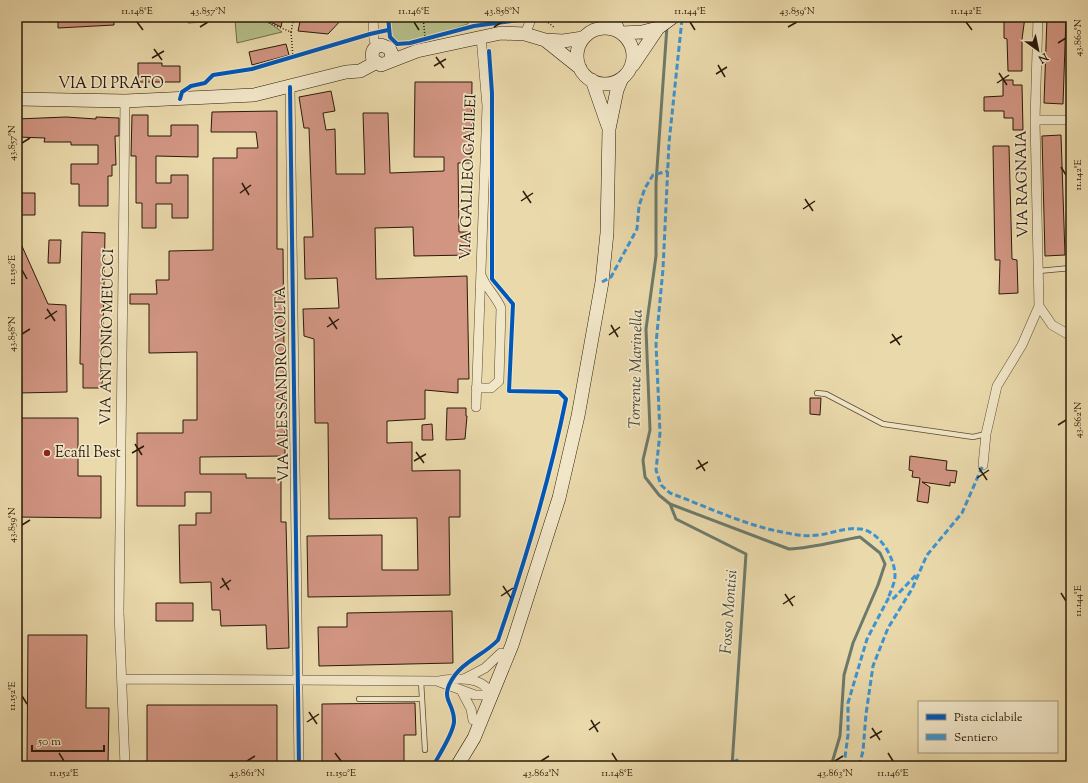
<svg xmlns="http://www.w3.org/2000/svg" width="1088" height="783" font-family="'Sorts Mill Goudy',serif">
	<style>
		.green { fill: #b6bf89; stroke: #706d49 }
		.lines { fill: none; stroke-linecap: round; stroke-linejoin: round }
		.stream { stroke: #6c7a6b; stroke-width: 3 }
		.building { fill: #d19582; stroke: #2a1b09 }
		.service-casing { stroke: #5a4a32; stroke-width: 6 }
		.minor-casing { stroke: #5a4a32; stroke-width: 10 }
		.secondary-casing { stroke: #2a1b09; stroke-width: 14 }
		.path { stroke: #2a1b09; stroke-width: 1.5; stroke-dasharray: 1 2; stroke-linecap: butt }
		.service { stroke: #f1e6c8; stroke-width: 4.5 }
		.minor { stroke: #f1e6c8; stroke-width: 9 }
		.secondary { stroke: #f1e6c8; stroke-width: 13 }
		.quiet { stroke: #3c94d2; stroke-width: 3; stroke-dasharray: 6 3; stroke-linecap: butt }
		.cycleway-casing { stroke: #f1e6c8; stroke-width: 6 }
		.cycleway { stroke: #0057b8; stroke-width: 4 }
		.ticks { fill: none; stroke: #2a1b09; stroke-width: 1.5 }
		.poi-dot { fill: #8f2418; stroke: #f1e6c8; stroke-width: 1.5 }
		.labels { text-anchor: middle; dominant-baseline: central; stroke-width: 3.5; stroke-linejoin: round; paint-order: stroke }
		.street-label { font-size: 15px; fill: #2a1b09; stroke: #f1e6c8 }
		.poi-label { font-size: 15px; fill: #2a1b09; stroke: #f1e6c8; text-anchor: start }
		.water-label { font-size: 16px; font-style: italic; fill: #4b4b3a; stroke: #f1e6c8 }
		.neatline { fill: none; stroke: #2a1b09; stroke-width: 1.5 }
		.ticks-label { font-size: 10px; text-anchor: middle; fill: #2a1b09 }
	</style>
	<rect width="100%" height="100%" fill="#ead9ab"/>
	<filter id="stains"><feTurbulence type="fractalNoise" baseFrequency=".005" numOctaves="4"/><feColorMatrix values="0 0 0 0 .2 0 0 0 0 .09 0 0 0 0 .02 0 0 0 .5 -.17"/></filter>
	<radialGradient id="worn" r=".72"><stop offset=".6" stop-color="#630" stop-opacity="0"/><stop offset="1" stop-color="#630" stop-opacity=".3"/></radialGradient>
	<path class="green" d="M190 17H262L282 32 237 43 235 20 188 23Z
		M388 17H467L468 24 410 43 397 44 390 37Z"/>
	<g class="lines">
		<path class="stream" d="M667 26 656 183V256L646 329 650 430 643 460 645 477 659 495 670 504 789 549C814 548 836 541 860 537L880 553 885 564 878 585 853 643 844 675 840 736 831 766
			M670 504 676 519 746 554 732 766"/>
	</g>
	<path class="building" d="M58 17H114V25L58 28Z
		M260 17H283L281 27Z
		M301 17H344L328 34 298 31Z
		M1004 17H1025L1022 39V71H1008L1007 39 1004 38Z
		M1047 17H1066L1063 104 1044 103Z
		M286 44 289 55 252 65 249 52Z
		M138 63H162V66H180V82H138Z
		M1003 80H1013V85H1022L1023 130H1013V118H1004V111H984V97L1003 96Z
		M415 82H472L471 163H458L459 232H470V255L414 256 413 227 375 228 376 279 467 276 469 379H458V393L425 390V419L387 421V443L412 442V471L460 470V517H449L450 595 308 597 307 536 382 535V570H418L417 518 329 519 328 423H315L314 339 304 336 303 309 339 308 337 278 305 279 304 237H313L309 128H304L299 97 331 91 335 111 323 113 326 130 335 129 336 174H365L363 113H388L390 173 444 171V157H414Z
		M277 111V249H283L285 456 200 457V474H246V478H281V522H286L289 648 267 649 266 625 221 626 220 610H212L211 582 180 583 179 525H196V513H211V492H185V506H137V433H183V420H197V352L149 353V304H130V294H157L156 280H169V251L213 250V158H237V148H258L256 132H211L212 112Z
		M132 115H148V136H171V125H198V157L156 156V183H171V175H188V218H172V204H156V228H142V203H136V156H131Z
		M66 117 96 119V117L119 118V136H115L116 165H112V176H108V206H79V184H71V164H98V145H71V142H44L45 138 17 137V119Z
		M1061 135 1065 255 1045 256 1042 136Z
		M993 146H1009L1012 259 1017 260 1018 293 999 294 1000 260H995Z
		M17 193H35V215H17Z
		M82 232 105 233 102 388H83V364H80Z
		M17 235 48 304 66 305 67 392 17 393Z
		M49 240H61L60 263H48Z
		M810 398H821L820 415 810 414Z
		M447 408H466V416H467L465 439 446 440Z
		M17 418H78V476H101V518L17 517Z
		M432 424 433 440H422V425Z
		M910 456 947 461 946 470 957 471 955 483 950 482V486L922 482 930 487 928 503 917 501 920 478 912 477 913 471 909 470Z
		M156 603H193V621H156Z
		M452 611 453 663 319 666 318 627H347V613Z
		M28 635H87L86 708H109L108 766H27Z
		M415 703 416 735H404V764L322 766V704Z
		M147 705H277V766H147Z"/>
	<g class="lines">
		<g class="service-casing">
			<path id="service" d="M1038 271 1071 268
				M817 393 826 394 883 424 973 437 986 434
				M421 681 425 750
				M359 699H422"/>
		</g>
		<g class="minor-casing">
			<path id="minor" d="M373 17 374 40 377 46
				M1038 17 1035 120 1039 306 1052 325 1071 336
				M525 34 532 17
				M290 87 299 766
				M1035 120H1071
				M476 388H491L499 381 501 308C496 296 486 288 481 275
				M476 407 487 106 481 37
				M983 465 986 434 997 386 1022 345 1039 306
				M122 679 437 681C454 679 483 674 491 695H475L437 681
				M464 679 485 668 501 653
				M461 690 471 709 473 720
				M125 766 119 612 125 101"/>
		</g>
		<g class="secondary-casing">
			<path id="secondary" d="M613 17 618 30
				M577 56a28 28 0 1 1 56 0a28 28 0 1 1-56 0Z
				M622 33 642 32 658 28
				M545 40 580 68
				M390 61 392 54 389 48 381 45C373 47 371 52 373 60L381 65 417 51 501 33 525 34 545 40 563 41 583 38
				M633 65 658 28 673 17
				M592 80 608 126
				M17 99 125 101 254 95 346 72 360 71 375 63
				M457 766 474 738 512 645 559 498 578 416 602 282 607 233 609 129 617 90 622 78"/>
		</g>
		<path class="path" d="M262 17 269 23 291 32 293 58
			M423 17 425 37
			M541 17 555 28
			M291 32 294 17"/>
		<use href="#service" class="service"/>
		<use href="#minor" class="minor"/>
		<use href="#secondary" class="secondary"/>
		<path class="quiet" d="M682 19 669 143 663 269 656 344 660 433 656 470 661 485 670 493C705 506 740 523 777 531 791 534 804 537 819 535 833 533 846 527 861 529 880 532 895 558 895 576 895 583 890 592 888 599
			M602 282 611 277 637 229 639 206 645 188 653 175 668 171
			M725 766 737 760 741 766
			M842 766 845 757 848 735V703L867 639 888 599 894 598 916 575
			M859 766 863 751 866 714 873 666 888 628 912 589 927 555 962 513 983 465"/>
		<g class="cycleway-casing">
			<path id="cycleway" d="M388 17 390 37 397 44 410 43 474 26 542 17
				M290 87 299 766
				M180 99 182 92 191 86 205 83 213 75 252 69 370 34 388 30
				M433 766C439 755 453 734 454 722 455 701 437 700 455 675 466 660 485 654 498 640 526 559 549 483 566 399L559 392 509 391 513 304 492 279V93L489 51"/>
		</g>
		<use href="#cycleway" class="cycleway"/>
	</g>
	<path class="ticks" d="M137 22 143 30M414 22 419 30M690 22 695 30M966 22 972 30M200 27 208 22M494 27 502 22M788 27 797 22M1058 43 1066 38M154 49 162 60M436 57 444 68M152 58 164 51M718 65 725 77M434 66 446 59M999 73 1007 85M716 74 727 67M997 83 1009 75M22 143 30 138M1061 167 1066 175M242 183 249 195M523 191 531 203M240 193 251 185M805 199 813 211M521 201 533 193M803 209 815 201M22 270 27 279M47 309 55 321M329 317 337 329M45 319 57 311M611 325 618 337M327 327 339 319M22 334 30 329M892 334 900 345M609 335 620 327M890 343 902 336M1058 425 1066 420M135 444 142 455M416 452 424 463M132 453 144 446M698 460 705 471M414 461 426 454M979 468 987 480M696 469 708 462M977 478 989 470M22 525 30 520M222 578 229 590M503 586 511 598M220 588 231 580M1061 593 1066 601M785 594 793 606M501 596 513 588M783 604 795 596M22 696 27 704M309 712 317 724M591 720 598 732M307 722 319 714M872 728 880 740M589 730 600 722M870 738 882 731M59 753 64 761M335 753 341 761M612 753 617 761M888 753 893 761M247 761 255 756M541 761 549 756M835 761 843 756"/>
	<circle class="poi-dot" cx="47" cy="453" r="4"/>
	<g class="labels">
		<g class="street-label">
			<text x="111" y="84">VIA DI PRATO</text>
			<text transform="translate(469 177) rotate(-88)">VIA GALILEO GALILEI</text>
			<text transform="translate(1023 184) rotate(-91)">VIA RAGNAIA</text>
			<text transform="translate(108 337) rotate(-89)">VIA ANTONIO MEUCCI</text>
			<text transform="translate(283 384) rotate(-91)">VIA ALESSANDRO VOLTA</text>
		</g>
		<g class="poi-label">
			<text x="55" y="453">Ecafil Best</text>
		</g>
		<g class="water-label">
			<text transform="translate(637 369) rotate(-89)">Torrente Marinella</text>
			<text transform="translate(730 612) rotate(-86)">Fosso Montisi</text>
		</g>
	</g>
	<rect width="1088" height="783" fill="none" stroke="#ead9ab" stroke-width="44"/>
	<rect x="918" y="701" width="140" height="52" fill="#f1e6c8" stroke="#a1957c"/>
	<rect x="926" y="714" width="20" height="6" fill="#0057b8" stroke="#a1957c"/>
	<text x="954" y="721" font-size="12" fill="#2a1b09">Pista ciclabile</text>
	<rect x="926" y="734" width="20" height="6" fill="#3c94d2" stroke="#a1957c"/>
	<text x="954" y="741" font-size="12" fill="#2a1b09">Sentiero</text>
	<g transform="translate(1038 50) rotate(147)" stroke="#f1e6c8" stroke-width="3" paint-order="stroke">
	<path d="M0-3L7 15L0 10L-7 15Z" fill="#2a1b09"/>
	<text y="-6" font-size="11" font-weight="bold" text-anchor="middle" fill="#2a1b09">N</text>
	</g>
	<path d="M32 745v6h72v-6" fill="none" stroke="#2a1b09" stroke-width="2"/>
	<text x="38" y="745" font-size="12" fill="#2a1b09" stroke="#f1e6c8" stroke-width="3" paint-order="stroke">50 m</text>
	<rect x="22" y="22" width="1044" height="739" class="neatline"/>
	<g class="ticks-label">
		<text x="137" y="14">11.148°E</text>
		<text x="208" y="14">43.857°N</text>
		<text x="414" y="14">11.146°E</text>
		<text x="502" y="14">43.858°N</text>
		<text x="690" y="14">11.144°E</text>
		<text x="797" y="14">43.859°N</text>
		<text x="966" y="14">11.142°E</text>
		<text transform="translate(1077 38) rotate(-90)" y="4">43.860°N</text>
		<text transform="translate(11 143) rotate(-90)" y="4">43.857°N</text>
		<text transform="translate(1077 175) rotate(-90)" y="4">11.142°E</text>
		<text transform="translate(11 270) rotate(-90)" y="4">11.150°E</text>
		<text transform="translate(11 334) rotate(-90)" y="4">43.858°N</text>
		<text transform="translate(1077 420) rotate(-90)" y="4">43.862°N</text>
		<text transform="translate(11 525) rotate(-90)" y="4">43.859°N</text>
		<text transform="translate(1077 601) rotate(-90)" y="4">11.144°E</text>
		<text transform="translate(11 696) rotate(-90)" y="4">11.152°E</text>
		<text x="64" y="776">11.152°E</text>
		<text x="247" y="776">43.861°N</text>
		<text x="341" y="776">11.150°E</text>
		<text x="541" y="776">43.862°N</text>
		<text x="617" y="776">11.148°E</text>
		<text x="835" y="776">43.863°N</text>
		<text x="893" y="776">11.146°E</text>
	</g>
	<rect width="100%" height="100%" filter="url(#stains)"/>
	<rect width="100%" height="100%" fill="url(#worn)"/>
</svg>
